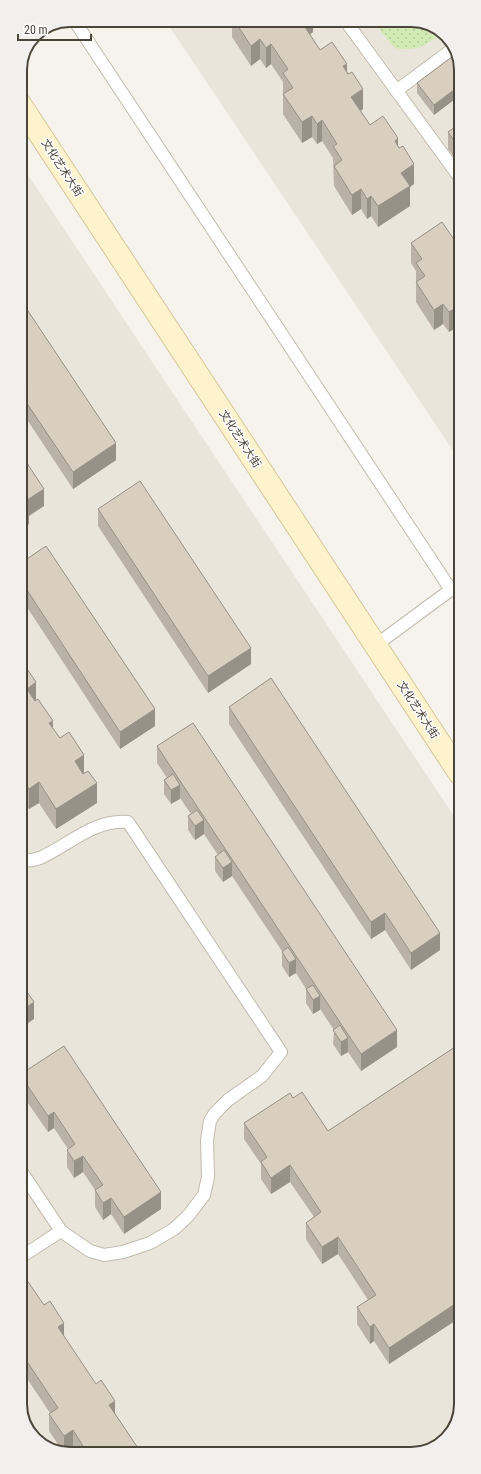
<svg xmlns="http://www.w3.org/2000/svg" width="481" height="1474" font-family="'Roboto Condensed','Noto Sans SC',sans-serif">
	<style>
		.residential { fill: #eae5da }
		.grass { fill: url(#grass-dots) }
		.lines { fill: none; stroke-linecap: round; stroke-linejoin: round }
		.lane-casing { stroke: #c2bbae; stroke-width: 14 }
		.secondary-casing { stroke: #d6c79b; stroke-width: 24 }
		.lane { stroke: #fff; stroke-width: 12 }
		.secondary { stroke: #fff3cd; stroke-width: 22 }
		.wall { fill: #bab2a6 }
		.shaded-wall { fill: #979187 }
		.building { fill: #d8cfc1; stroke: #979187 }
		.labels { text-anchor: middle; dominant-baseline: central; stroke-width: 3; stroke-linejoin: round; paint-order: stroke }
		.street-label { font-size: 11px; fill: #4b4439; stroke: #fff }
		.rim { fill: none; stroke: #4b4439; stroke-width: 2 }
	</style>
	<defs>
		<pattern id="grass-dots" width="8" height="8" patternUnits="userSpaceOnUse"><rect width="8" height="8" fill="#d2eab5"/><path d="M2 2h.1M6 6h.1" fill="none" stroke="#b6ca9c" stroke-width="1.8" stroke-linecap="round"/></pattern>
	</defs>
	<rect width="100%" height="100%" fill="#f6f3ec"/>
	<path class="residential" d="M165 20H415L444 32 459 57 460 461Z
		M20 163 460 825 461 1405 453 1428 418 1452 66 1454 37 1442 22 1417Z"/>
	<path class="grass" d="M373 20C395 20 425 15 439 35 422 48 416 51 394 48Z"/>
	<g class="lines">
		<g class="lane-casing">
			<path id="lane" d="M74 20 451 590
				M345 20 460 178
				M396 91 454 48
				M376 645 460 583
				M21 861C27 861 34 860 40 858 69 845 94 819 128 822L281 1052 262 1076 228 1100 215 1113 210 1121 207 1140 208 1177 204 1195 188 1216 174 1229 150 1243 123 1252 104 1255 90 1251 61 1231 21 1171
				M21 1257 61 1231"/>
		</g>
		<g class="secondary-casing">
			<path id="secondary" d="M20 104 460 774"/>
		</g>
		<use href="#lane" class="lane"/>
		<use href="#secondary" class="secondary"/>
	</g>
	<path class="wall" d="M232 20H313V32L310 34 320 50 347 71 363 109 361 111 370 125 398 146 414 184 410 187V206L378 227 371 216 367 219 361 209 352 215 334 186 333 158 322 141 317 144 312 137 302 143 283 114V82L271 64 266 68 260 59 251 66 232 37Z
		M459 57V96L434 115 417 93V83Z
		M459 124V164L448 149V132Z
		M460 233V337L454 329 449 332 443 324 434 330 416 302V271L411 263V243L453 238Z
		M20 299 116 460 73 489 20 409Z
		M98 509 251 664 208 693 98 526Z
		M21 563 155 726 120 749 21 598Z
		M21 661 36 700 53 728 84 774 97 803 56 829 39 803 29 809 21 797Z
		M229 707 440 950 411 970 385 930 371 939 229 724Z
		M157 746 397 1047 361 1071 348 1052 341 1056 333 1044 334 1030 320 1009 313 1014 306 1003V989L296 973 289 977 282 966V951L232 876 223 882 215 871V857L218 855 204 834 195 840 188 830V816L191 814 180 798 171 804 164 794V780L167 778 157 763Z
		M461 1043V1317L389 1364 374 1341 370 1344 357 1324V1307L368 1300 338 1254 322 1264 306 1239V1223L314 1217 290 1182 271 1194 261 1179V1164L244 1139V1123L293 1098 328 1131Z
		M21 1074 161 1209 124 1234 111 1214 103 1220 95 1207V1190L83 1172 74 1178 67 1167V1150L68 1149 54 1128 48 1132 21 1093Z
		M21 1278 64 1337 142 1454H77L73 1447 64 1453 49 1431V1414L50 1413 24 1374Z"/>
	<path class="shaded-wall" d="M301 20H313V32L301 41Z
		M260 39V59L251 66V46Z
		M271 44V64L266 68V48Z
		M347 64V84L343 66Z
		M459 86V96L434 115V105Z
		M363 89V109L351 117V97Z
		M312 116V137L302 143V122Z
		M322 120V141L317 144V124Z
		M398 138V159L395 141Z
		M414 164V184L410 187V206L378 227V206L401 173Z
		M361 189V209L352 215V195Z
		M371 196V216L367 219V199Z
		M443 304V324L434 330V310Z
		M454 309V329L449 332V312Z
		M116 443V460L73 489V472Z
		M44 489V506L29 516V524L21 530V504Z
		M251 648V664L208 693V676Z
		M36 682V702L27 689Z
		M155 709V726L120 749V732Z
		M53 721V741L49 723Z
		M84 755V775L75 761Z
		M39 782V803L29 809V789Z
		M97 783V803L56 829V809Z
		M180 785V799L171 804V790Z
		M204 820V834L195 840V826Z
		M232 862V876L223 882V868Z
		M385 913V930L371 939V922Z
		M440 933V950L411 970V953Z
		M296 959V973L289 977V963Z
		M320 996V1010L313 1014V1000Z
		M34 1002V1019L21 1028V1011Z
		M397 1030V1047L361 1071V1054Z
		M348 1038V1052L341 1056V1042Z
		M54 1112V1128L48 1132V1116Z
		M83 1156V1172L74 1178V1161Z
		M290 1165V1182L271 1194V1178Z
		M161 1192V1209L124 1234V1217Z
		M111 1198V1214L103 1220V1203Z
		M338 1237V1254L322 1264V1247Z
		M461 1300V1317L389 1364V1348Z
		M64 1323V1340L58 1327Z
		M374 1324V1341L370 1344V1327Z
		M24 1357V1374L22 1376V1359Z
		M115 1401V1418L109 1405Z
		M73 1430V1447L64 1453V1436Z"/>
	<path class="building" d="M234 20H301V21L320 50 332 42 347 64 343 66 348 74 352 72 363 89 351 97 370 125 383 116 398 138 395 141 399 148 403 146 414 164 401 173 410 186 378 206 371 196 367 199 361 189 352 195 334 166 342 160 333 146 337 144 322 120 317 124 312 116 302 122 283 94 293 88 283 73 288 69 271 44 266 48 260 39 251 46Z
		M457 53 459 57V86L434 105 417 83Z
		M459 124V147L448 132Z
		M442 222 453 238 460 233V317L454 309 449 312 443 304 434 310 416 282 425 276 416 263 422 259 411 243Z
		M20 299 116 443 73 472 20 393Z
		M21 454 44 489 21 504Z
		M140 481 251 648 208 676 98 509Z
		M25 504 29 510 21 516V507Z
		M46 546 155 709 120 732 21 581V563Z
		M21 660 36 682 27 689 35 701 38 699 53 721 49 723 60 738 69 732 84 755 75 761 83 774 88 771 97 783 56 809 39 782 29 789 21 776V753L23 751 21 747Z
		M271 678 440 933 411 953 385 913 371 922 229 707Z
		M193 723 397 1030 361 1054 157 746Z
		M173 774 180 785 171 790 164 780Z
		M197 810 204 820 195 826 188 816Z
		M224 850 232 862 223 868 215 857Z
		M288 947 296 959 289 963 282 952Z
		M21 983 34 1002 21 1011Z
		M313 985 320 996 313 1000 306 989Z
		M340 1025 348 1038 341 1042 333 1030Z
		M461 1043V1300L389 1348 374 1324 370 1327 357 1307 376 1295 338 1237 322 1247 306 1223 321 1212 290 1165 271 1178 261 1162 267 1157 244 1123 290 1093 293 1098 302 1092 328 1131Z
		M64 1046 161 1192 124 1217 111 1198 103 1203 95 1190 103 1185 83 1156 74 1161 67 1150 75 1144 54 1112 48 1116 21 1076V1074Z
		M24 1276 44 1305 50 1301 64 1323 58 1327 96 1384 101 1380 115 1401 109 1405 142 1454H88L73 1430 64 1436 49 1414 58 1408 24 1357 22 1359 21 1278Z"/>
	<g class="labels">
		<g class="street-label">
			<text transform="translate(62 168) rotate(57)">文化艺术大街</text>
			<text transform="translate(240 439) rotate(57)">文化艺术大街</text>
			<text transform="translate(418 710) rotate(57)">文化艺术大街</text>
		</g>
	</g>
	<path d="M0 0H481V1474H0ZM70 27H411A43 43 0 0 1 454 70V1404A43 43 0 0 1 411 1447H70A43 43 0 0 1 27 1404V70A43 43 0 0 1 70 27Z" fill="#f1f0ef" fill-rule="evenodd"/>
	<path class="rim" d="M70 27H411A43 43 0 0 1 454 70V1404A43 43 0 0 1 411 1447H70A43 43 0 0 1 27 1404V70A43 43 0 0 1 70 27Z"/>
	<path d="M18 34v6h73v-6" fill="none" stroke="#4b4439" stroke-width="2"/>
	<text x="24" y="34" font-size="12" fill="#4b4439" stroke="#ffffff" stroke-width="3" paint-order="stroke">20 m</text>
</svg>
